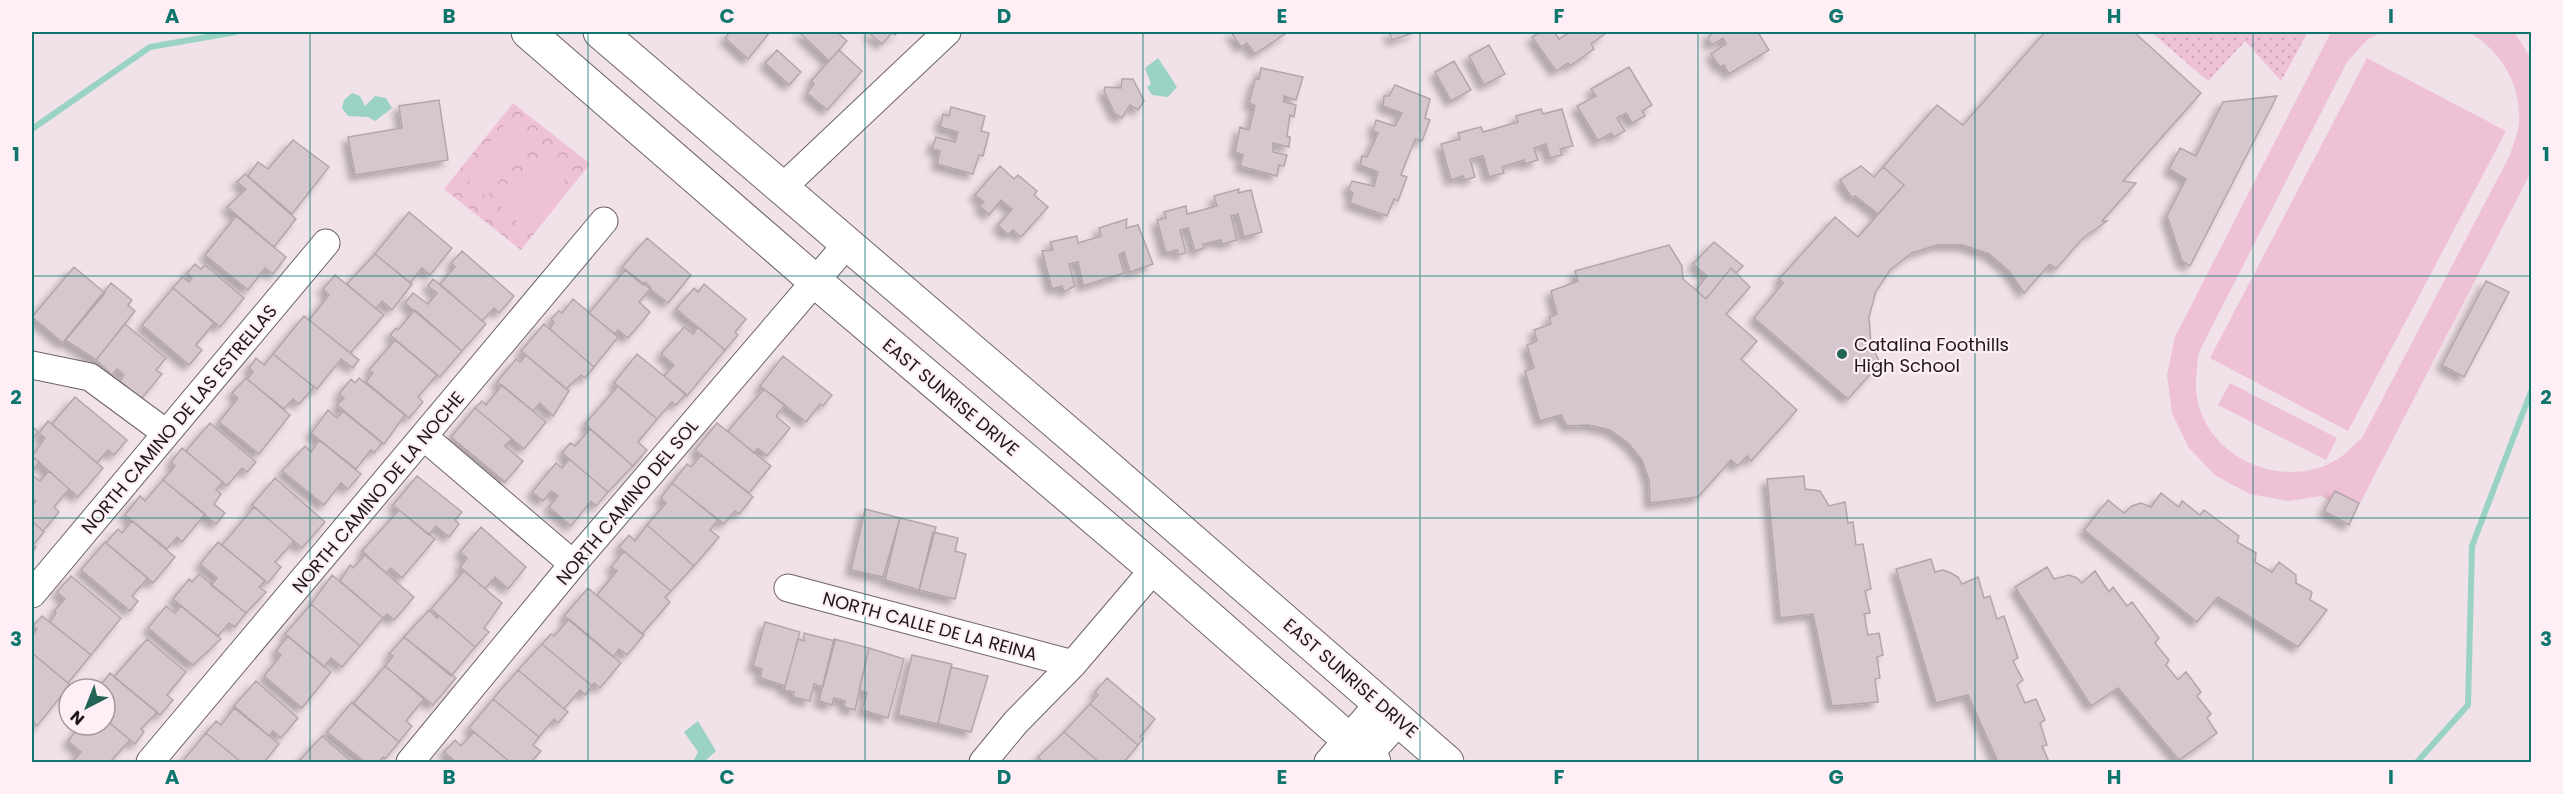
<svg xmlns="http://www.w3.org/2000/svg" width="2563" height="794" font-family="Poppins,sans-serif">
	<style>
		.grass { fill: url(#grass-dots) }
		.park { fill: url(#park-crowns) }
		.pitch { fill: #efc1d6 }
		.water { fill: #9ad3c3 }
		.lines { fill: none; stroke-linecap: round; stroke-linejoin: round }
		.stream { stroke: #9ad3c3; stroke-width: 6 }
		.building { fill: #d5c7cd; stroke: #b3a6ab; stroke-width: 1.5; filter: url(#shadow) }
		.minor-casing { stroke: #6f6368; stroke-width: 29 }
		.major-casing { stroke: #6f6368; stroke-width: 35 }
		.minor { stroke: #fff; stroke-width: 27 }
		.major { stroke: #fff; stroke-width: 33 }
		.grid { fill: none; stroke: #0f766e; stroke-width: 1.5; stroke-opacity: 0.55 }
		.poi-dot { fill: #226556; stroke: #fdeff5; stroke-width: 2 }
		.labels { text-anchor: middle; dominant-baseline: central; stroke-width: 4.5; stroke-linejoin: round; paint-order: stroke }
		.poi-label { font-size: 18px; fill: #1d181a; stroke: #fdeff5; text-anchor: start }
		.street-label { font-size: 18px; fill: #1d181a; stroke: #fdeff5 }
		.neatline { fill: none; stroke: #0f766e; stroke-width: 2 }
		.grid-label { font-size: 20px; text-anchor: middle; font-weight: bold; fill: #0f766e }
	</style>
	<defs>
		<pattern id="grass-dots" width="8" height="8" patternUnits="userSpaceOnUse" patternTransform="scale(1.5)"><rect width="8" height="8" fill="#efc1d6"/><path d="M2 2h.1M6 6h.1" fill="none" stroke="#cca5b7" stroke-width="1.8" stroke-linecap="round"/></pattern>
		<pattern id="park-crowns" width="20" height="18" patternUnits="userSpaceOnUse" patternTransform="scale(1.5)"><rect width="20" height="18" fill="#efc1d6"/><path d="M2 6a3 3 0 1 1 6 0M12 15a3 3 0 1 1 6 0" fill="none" stroke="#cca5b7"/></pattern>
		<filter id="shadow"><feDropShadow dx="-5.5" dy="5.5" stdDeviation="3" flood-color="#0004"/></filter>
	</defs>
	<rect width="100%" height="100%" fill="#f0e2e8"/>
	<path class="grass" d="M2151 32H2308L2281 81 2245 41 2208 81Z"/>
	<path class="park" d="M513 103 590 164 521 250 444 189Z"/>
	<path class="pitch" d="M2331 32H2382L2368 39 2347 62 2199 352C2196 373 2193 395 2202 415 2223 466 2291 488 2338 459 2346 454 2354 444 2362 438L2510 155C2513 145 2518 133 2519 123 2521 84 2501 50 2468 32H2514L2531 58V172L2355 513 2321 496 2288 501 2250 494 2216 476 2189 448 2172 413 2167 375 2175 337Z
		M2367 58 2506 131 2348 431 2210 358Z
		M508 120 533 140 487 196 463 176Z
		M546 152 571 173 526 229 501 208Z
		M2230 383 2337 438 2326 460 2218 405Z"/>
	<path class="water" d="M1158 58 1177 87 1168 97 1152 95 1147 87 1151 84 1145 68Z
		M352 93 360 96 365 106 375 96 386 98 392 108 375 121 368 117 348 116 342 108 344 100Z
		M698 721 716 751 704 762 694 760 698 752 684 732Z"/>
	<g class="lines">
		<path class="stream" d="M32 129 150 47 236 32
			M2417 762 2468 705 2472 546 2532 389"/>
	</g>
	<path class="building" d="M730 32H770L748 59 725 38Z
		M799 32H837L847 41 829 61Z
		M868 32H898L895 35 892 33 882 44Z
		M1231 32H1288L1255 54 1247 43 1241 47Z
		M1389 32H1416L1392 40Z
		M1540 32H1554L1559 39 1570 32H1603L1605 34 1591 44 1594 49 1570 66 1568 63 1556 71 1532 37Z
		M1709 32H1758L1769 50 1729 74 1724 65 1720 67 1711 54 1726 44 1723 38 1712 45 1708 38 1711 34Z
		M2045 32H2134L2201 93 2123 181 2136 183 2102 221H2107L2083 238 2056 269 2050 264 2024 293 2009 271 1989 254 1963 245H1937L1912 253 1891 269 1876 291 1869 317 1871 343 1880 363 1848 399 1754 318 1783 283 1779 279 1835 217 1858 237 1904 185 1883 167 1937 105 1963 125Z
		M1489 45 1505 74 1484 85 1469 56Z
		M777 50 801 72 789 85 765 63Z
		M839 50 862 71 827 110 807 93 814 84 811 81Z
		M1454 61 1471 90 1451 101 1435 72Z
		M1629 67 1652 105 1642 111 1645 116 1632 123 1626 113 1617 118 1625 131 1614 137 1611 133 1598 141 1577 106 1596 96 1591 89Z
		M1261 68 1303 77 1296 100 1284 96V102L1296 105 1294 117 1290 115 1287 136 1290 137 1289 147 1273 143V152L1287 155 1284 166 1279 165 1277 176 1240 166 1243 155 1235 152 1240 127 1249 130 1255 106 1249 103 1255 79H1259Z
		M1122 79H1133L1144 101 1138 110 1130 105 1122 118 1115 114 1104 91 1105 87 1121 88Z
		M1395 85 1430 99 1425 118 1430 120 1422 141 1415 139 1401 175 1407 177 1398 201 1394 199 1387 216 1350 203 1353 193 1348 190 1352 181 1374 186 1378 172 1360 165 1362 156 1367 157 1378 133 1373 131 1376 120 1395 126 1402 113 1383 106 1384 96H1389Z
		M2277 96 2190 266 2182 261 2167 216 2186 179 2169 169 2180 148 2196 156 2223 102Z
		M439 100 448 160 355 175 348 137 402 128 399 106Z
		M951 107 985 116 981 131 989 133 983 156 979 155 973 174 937 164 940 151 932 149 936 137 955 142 958 132 940 127 943 114 949 116Z
		M1541 109 1543 114 1562 109 1573 146 1560 149 1562 155 1550 158 1546 144 1534 148 1538 160 1525 164 1524 160 1502 167 1504 173 1489 177 1483 156 1470 159 1475 177 1465 180 1463 176 1451 180 1441 144 1460 139 1458 133 1481 127 1483 132 1518 122 1516 116Z
		M293 140 329 167 292 214 248 176 258 162 268 169Z
		M1000 166 1014 179 1018 175 1037 191 1034 195 1048 207 1021 237 1013 230 1008 235 998 225 1012 209 1001 200 989 215 980 206 984 202 975 195Z
		M1861 166 1874 177 1883 167 1904 185 1878 214 1855 196 1852 198 1840 180Z
		M245 174 296 219 274 247 227 207 246 189 237 182Z
		M1239 189 1238 193 1251 190 1262 232 1244 237 1238 214 1231 216 1237 240 1222 244 1221 240 1203 244 1204 248 1195 251 1188 228 1180 230 1186 253 1178 255 1177 250 1166 253 1157 220 1166 218 1164 212 1186 206 1187 214 1217 206 1214 196Z
		M409 212 452 248 430 275 422 268 410 283 375 254Z
		M236 216 286 257 273 274 265 268 248 290 205 255Z
		M1127 219 1126 228 1138 225 1153 264 1130 272 1124 252 1119 255 1124 273 1083 286 1078 262 1069 264 1075 286 1064 292 1062 286 1052 289 1042 251 1053 250 1050 242 1077 236 1078 243 1101 236 1099 228Z
		M647 238 691 275 668 303 622 267Z
		M1714 242 1743 266 1736 273 1731 268 1706 299 1696 290 1707 276 1693 264Z
		M1669 245 1682 266 1683 279 1706 299 1731 268 1750 287 1726 314 1757 341 1741 359 1797 410 1751 461 1747 456 1738 466 1731 460 1698 497 1650 503 1649 481 1642 460 1628 443 1610 430 1588 425 1567 426 1561 415 1540 421 1525 371 1534 368 1527 345 1537 341 1534 330 1551 324 1549 317 1557 314 1551 291 1578 281 1575 271Z
		M462 251 514 296 499 313 494 308 482 321 440 284 455 267 451 263Z
		M375 254 412 284 392 310 382 301 376 309 347 284Z
		M195 264 201 269 205 265 244 298 220 327 173 288 182 277 189 282 192 278 187 273Z
		M74 267 105 293 63 343 32 317Z
		M625 270 643 285 645 282 651 288 639 302 650 312 628 338 618 330 615 334 589 313Z
		M335 275 384 315 350 353 309 320 329 295 323 289Z
		M433 279 486 324 462 351 405 303 413 293 428 304 437 293 428 286Z
		M2486 281 2509 292 2464 377 2442 365Z
		M111 283 132 300 128 305 135 311 96 360 65 340Z
		M704 284 746 319 735 332 738 335 725 350 676 309 694 288 698 292Z
		M173 288 214 323 196 345 202 350 189 365 142 325Z
		M573 299 618 337 594 367 550 329 554 322 551 319 559 311 562 313Z
		M415 310 462 351 440 377 390 335 396 328 398 330Z
		M304 316 359 360 353 368 341 359 317 389 273 354Z
		M125 324 166 358 156 370 162 374 141 399 120 381 124 375 117 369 112 375 96 360Z
		M544 324 594 367 585 378 581 375 566 389 521 351Z
		M684 327 693 334 698 327 725 350 687 396 664 376 674 365 661 354Z
		M395 340 437 375 418 397 423 402 409 418 366 382 373 373 369 370Z
		M273 354 314 387 299 404 293 399 284 409 247 379 253 372 249 368 256 358 264 365Z
		M637 354 686 394 676 405 672 402 657 419 614 383Z
		M526 355 569 391 553 416 540 403 533 411 497 382 516 359 520 362Z
		M783 356 832 395 823 406 820 404 806 422 760 386Z
		M246 378 290 415 259 454 219 422 238 398 232 393Z
		M359 378 405 415 384 444 337 405 344 398 339 394 351 379 355 383Z
		M502 385 546 422 524 449 475 408 482 401 486 405Z
		M618 386 657 419 638 442 647 450 633 466 585 424Z
		M764 389 785 405 776 416 790 428 767 456 758 448 754 453 728 431Z
		M75 397 127 440 114 455 108 450 97 463 52 424Z
		M475 408 512 439 505 446 523 461 505 482 451 437Z
		M328 410 337 418 343 411 382 443 374 453 371 450 356 469 311 433Z
		M48 421 103 468 78 497 32 456 45 438 39 433Z
		M210 423 256 462 247 472 242 468 227 486 186 451Z
		M717 423 771 466 749 493 695 450Z
		M32 426 38 432 32 440Z
		M590 429 633 466 608 492 562 453 570 443 575 446Z
		M319 440 361 474 348 489 341 483 324 505 282 471 305 446 311 452Z
		M182 448 223 482 216 490 221 494 214 504 225 513 216 524 163 480 175 466 171 462Z
		M701 455 753 497 739 514 735 511 724 524 672 483 687 464 691 467Z
		M32 456 39 462 32 472Z
		M569 459 608 492 596 506 591 501 571 526 549 507 558 496 551 491 543 501 532 492 556 463 562 468Z
		M49 471 69 489 54 507 59 512 43 531 32 521V506L36 501 32 497V475L40 481Z
		M417 476 462 512 455 520 459 524 449 537 436 526 429 535 393 505Z
		M1804 476 1805 489 1820 491 1829 506 1845 502 1848 523 1853 522 1856 545 1863 544 1871 589 1865 591 1870 613 1864 614 1868 635 1879 633 1883 655 1877 657 1880 678 1875 679 1878 702 1832 706 1813 614 1780 618 1767 479Z
		M275 478 325 522 302 548 252 505Z
		M163 480 205 514 182 542 177 537 167 549 125 515 140 496 145 501Z
		M672 483 718 520 710 530 719 537 694 566 647 525 666 503 661 498Z
		M2335 491 2359 503 2349 525 2324 511Z
		M2161 493 2179 507 2182 501 2200 515 2204 510 2239 536 2237 542 2256 553 2255 562 2272 572 2279 562 2296 575V583L2312 592 2310 600 2327 610 2298 647 2218 597 2197 622 2084 530 2108 500 2124 513 2132 506 2141 503 2151 507Z
		M254 507 294 541 275 562 281 567 268 583 222 545Z
		M865 509 900 518 883 577 851 570Z
		M399 510 435 539 402 578 391 568 386 573 362 551Z
		M900 518 936 527 919 590 885 580Z
		M32 521 44 532 33 545 36 547 32 553Z
		M132 521 175 557 153 583 106 543 118 529 122 533Z
		M647 525 694 566 671 591 619 547 629 535 635 541Z
		M481 527 526 567 508 589 495 577 485 589 460 567 467 558 460 552Z
		M933 532 958 538 955 551 966 554 955 599 919 590Z
		M105 542 148 578 132 596 138 601 130 611 81 570Z
		M218 542 265 581 259 587 266 592 246 613 211 585 217 578 200 564Z
		M624 551 671 591 665 597 670 602 642 634 597 595 617 571 611 567Z
		M365 555 414 597 394 620 387 614 383 618 340 581 350 565 353 568Z
		M1931 559 1935 572 1943 570 1951 573 1958 577 1962 584 1978 577 1984 598 1990 596 1997 619 2004 616 2018 658 2013 661 2023 680 2017 685 2025 703 2036 699 2045 720 2040 723 2047 745 2042 746 2049 762H1998L1968 695 1936 703 1896 569Z
		M2047 567 2054 579 2069 575 2077 578 2082 583 2095 571 2109 592 2113 587 2127 606 2132 602 2159 638 2155 643 2169 660 2166 665 2178 680 2186 672 2201 692 2197 696 2211 714 2207 718 2217 733 2179 760 2118 688 2091 706 2015 587Z
		M464 571 502 603 484 628 489 632 475 647 431 609Z
		M199 574 246 613 235 627 229 623 218 636 173 599 189 579 192 582Z
		M332 575 383 618 360 646 311 604Z
		M71 576 121 618 91 655 50 622 56 613 54 611 65 599 57 592Z
		M588 588 644 635 627 655 619 649 613 657 564 616Z
		M311 604 360 646 342 667 331 658 324 667 285 634Z
		M166 606 175 613 181 606 221 639 193 665 148 628Z
		M429 610 437 618 438 615 475 647 451 676 404 637Z
		M42 616 91 655 68 683 32 653V636L37 629 33 626Z
		M569 619 621 663 600 688 594 683 592 686 542 644 551 634 554 636Z
		M765 622 800 632 785 686 760 678 762 669 753 666Z
		M804 633 835 641 823 687 814 684 810 701 793 697 794 692 784 690 798 639 804 641Z
		M288 636 331 672 302 708 264 676 281 655 276 651Z
		M404 637 456 678 433 705 385 666 393 656 389 654Z
		M147 639 186 672 167 695 173 700 160 715 114 677Z
		M834 639 869 648 855 710 844 707 845 701 834 698 832 705 819 701Z
		M542 644 592 686 585 695 580 690 564 709 518 670Z
		M869 648 904 659 888 718 862 710 867 693 859 690Z
		M32 653 70 685 37 726 32 721Z
		M912 655 952 664 938 724 898 715Z
		M385 666 424 699 406 721 412 726 399 742 353 704Z
		M951 667 988 676 971 732 938 724Z
		M518 670 568 712 558 723 554 719 539 737 493 699Z
		M110 673 157 712 141 729 144 732 135 744 105 719V689H98Z
		M1107 678 1155 719 1140 737 1143 739 1138 745 1090 704 1098 695 1095 692Z
		M256 681 298 718 281 738 273 731 269 736 233 707Z
		M493 699 539 737 533 745 541 751 531 762H510L469 728Z
		M352 702 399 742 385 759 383 757 379 762H365L327 732Z
		M1090 704 1138 745 1124 762H1099L1064 732Z
		M235 707 279 744 264 762H241L206 733 216 721 221 725Z
		M105 719 130 740 110 762H72L81 752 68 741 81 725H105Z
		M474 732 510 762H456L444 752 455 740 461 746Z
		M1064 732 1099 762H1043L1038 757Z
		M206 733 241 762H182Z
		M322 736 352 762H298Z"/>
	<g class="lines">
		<g class="minor-casing">
			<path id="minor" d="M782 188 947 32
				M32 365 90 377 166 433
				M424 437 573 564
				M788 588 1073 664
				M32 594 326 243
				M150 762 604 221
				M410 762 573 564 847 244
				M983 762 1016 722 1073 664 1154 569
				M1328 762 1380 702
				M1362 762 1400 720"/>
		</g>
		<g class="major-casing">
			<path id="major" d="M528 32 815 281 1154 569 1374 762
				M600 32 1095 456 1447 762"/>
		</g>
		<use href="#minor" class="minor"/>
		<use href="#major" class="major"/>
	</g>
	<path class="grid" d="M310 32V762M588 32V762M865 32V762M1143 32V762M1420 32V762M1698 32V762M1975 32V762M2253 32V762M32 276H2532M32 518H2532"/>
	<circle class="poi-dot" cx="1842" cy="354" r="6"/>
	<g class="labels">
		<g class="poi-label">
			<text x="1854" y="344">Catalina Foothills<tspan x="1854" dy="21">High School</tspan></text>
		</g>
		<g class="street-label">
			<text transform="translate(951 397) rotate(40)">EAST SUNRISE DRIVE</text>
			<text transform="translate(179 419) rotate(-50)">NORTH CAMINO DE LAS ESTRELLAS</text>
			<text transform="translate(378 492) rotate(-50)">NORTH CAMINO DE LA NOCHE</text>
			<text transform="translate(627 502) rotate(-50)">NORTH CAMINO DEL SOL</text>
			<text transform="translate(930 626) rotate(15)">NORTH CALLE DE LA REINA</text>
			<text transform="translate(1351 678) rotate(41)">EAST SUNRISE DRIVE</text>
		</g>
	</g>
	<rect width="2563" height="794" fill="none" stroke="#fdeff5" stroke-width="66"/>
	<g transform="translate(87 707) rotate(222)"><circle r="28" fill="#fdeff5" stroke="#a3999d" stroke-width="1.5"/>
	<path d="M0-4.5L10 22L0 15L-10 22Z" fill="#226556"/>
	<text y="-9" font-size="16" font-weight="bold" text-anchor="middle" fill="#1d181a">N</text>
	</g>
	<rect x="33" y="33" width="2497" height="728" class="neatline"/>
	<g class="grid-label">
		<text x="172" y="23">A</text>
		<text x="449" y="23">B</text>
		<text x="727" y="23">C</text>
		<text x="1004" y="23">D</text>
		<text x="1282" y="23">E</text>
		<text x="1559" y="23">F</text>
		<text x="1836" y="23">G</text>
		<text x="2114" y="23">H</text>
		<text x="2391" y="23">I</text>
		<text x="16" y="161">1</text>
		<text x="2546" y="161">1</text>
		<text x="16" y="404">2</text>
		<text x="2546" y="404">2</text>
		<text x="16" y="646">3</text>
		<text x="2546" y="646">3</text>
		<text x="172" y="784">A</text>
		<text x="449" y="784">B</text>
		<text x="727" y="784">C</text>
		<text x="1004" y="784">D</text>
		<text x="1282" y="784">E</text>
		<text x="1559" y="784">F</text>
		<text x="1836" y="784">G</text>
		<text x="2114" y="784">H</text>
		<text x="2391" y="784">I</text>
	</g>
</svg>
